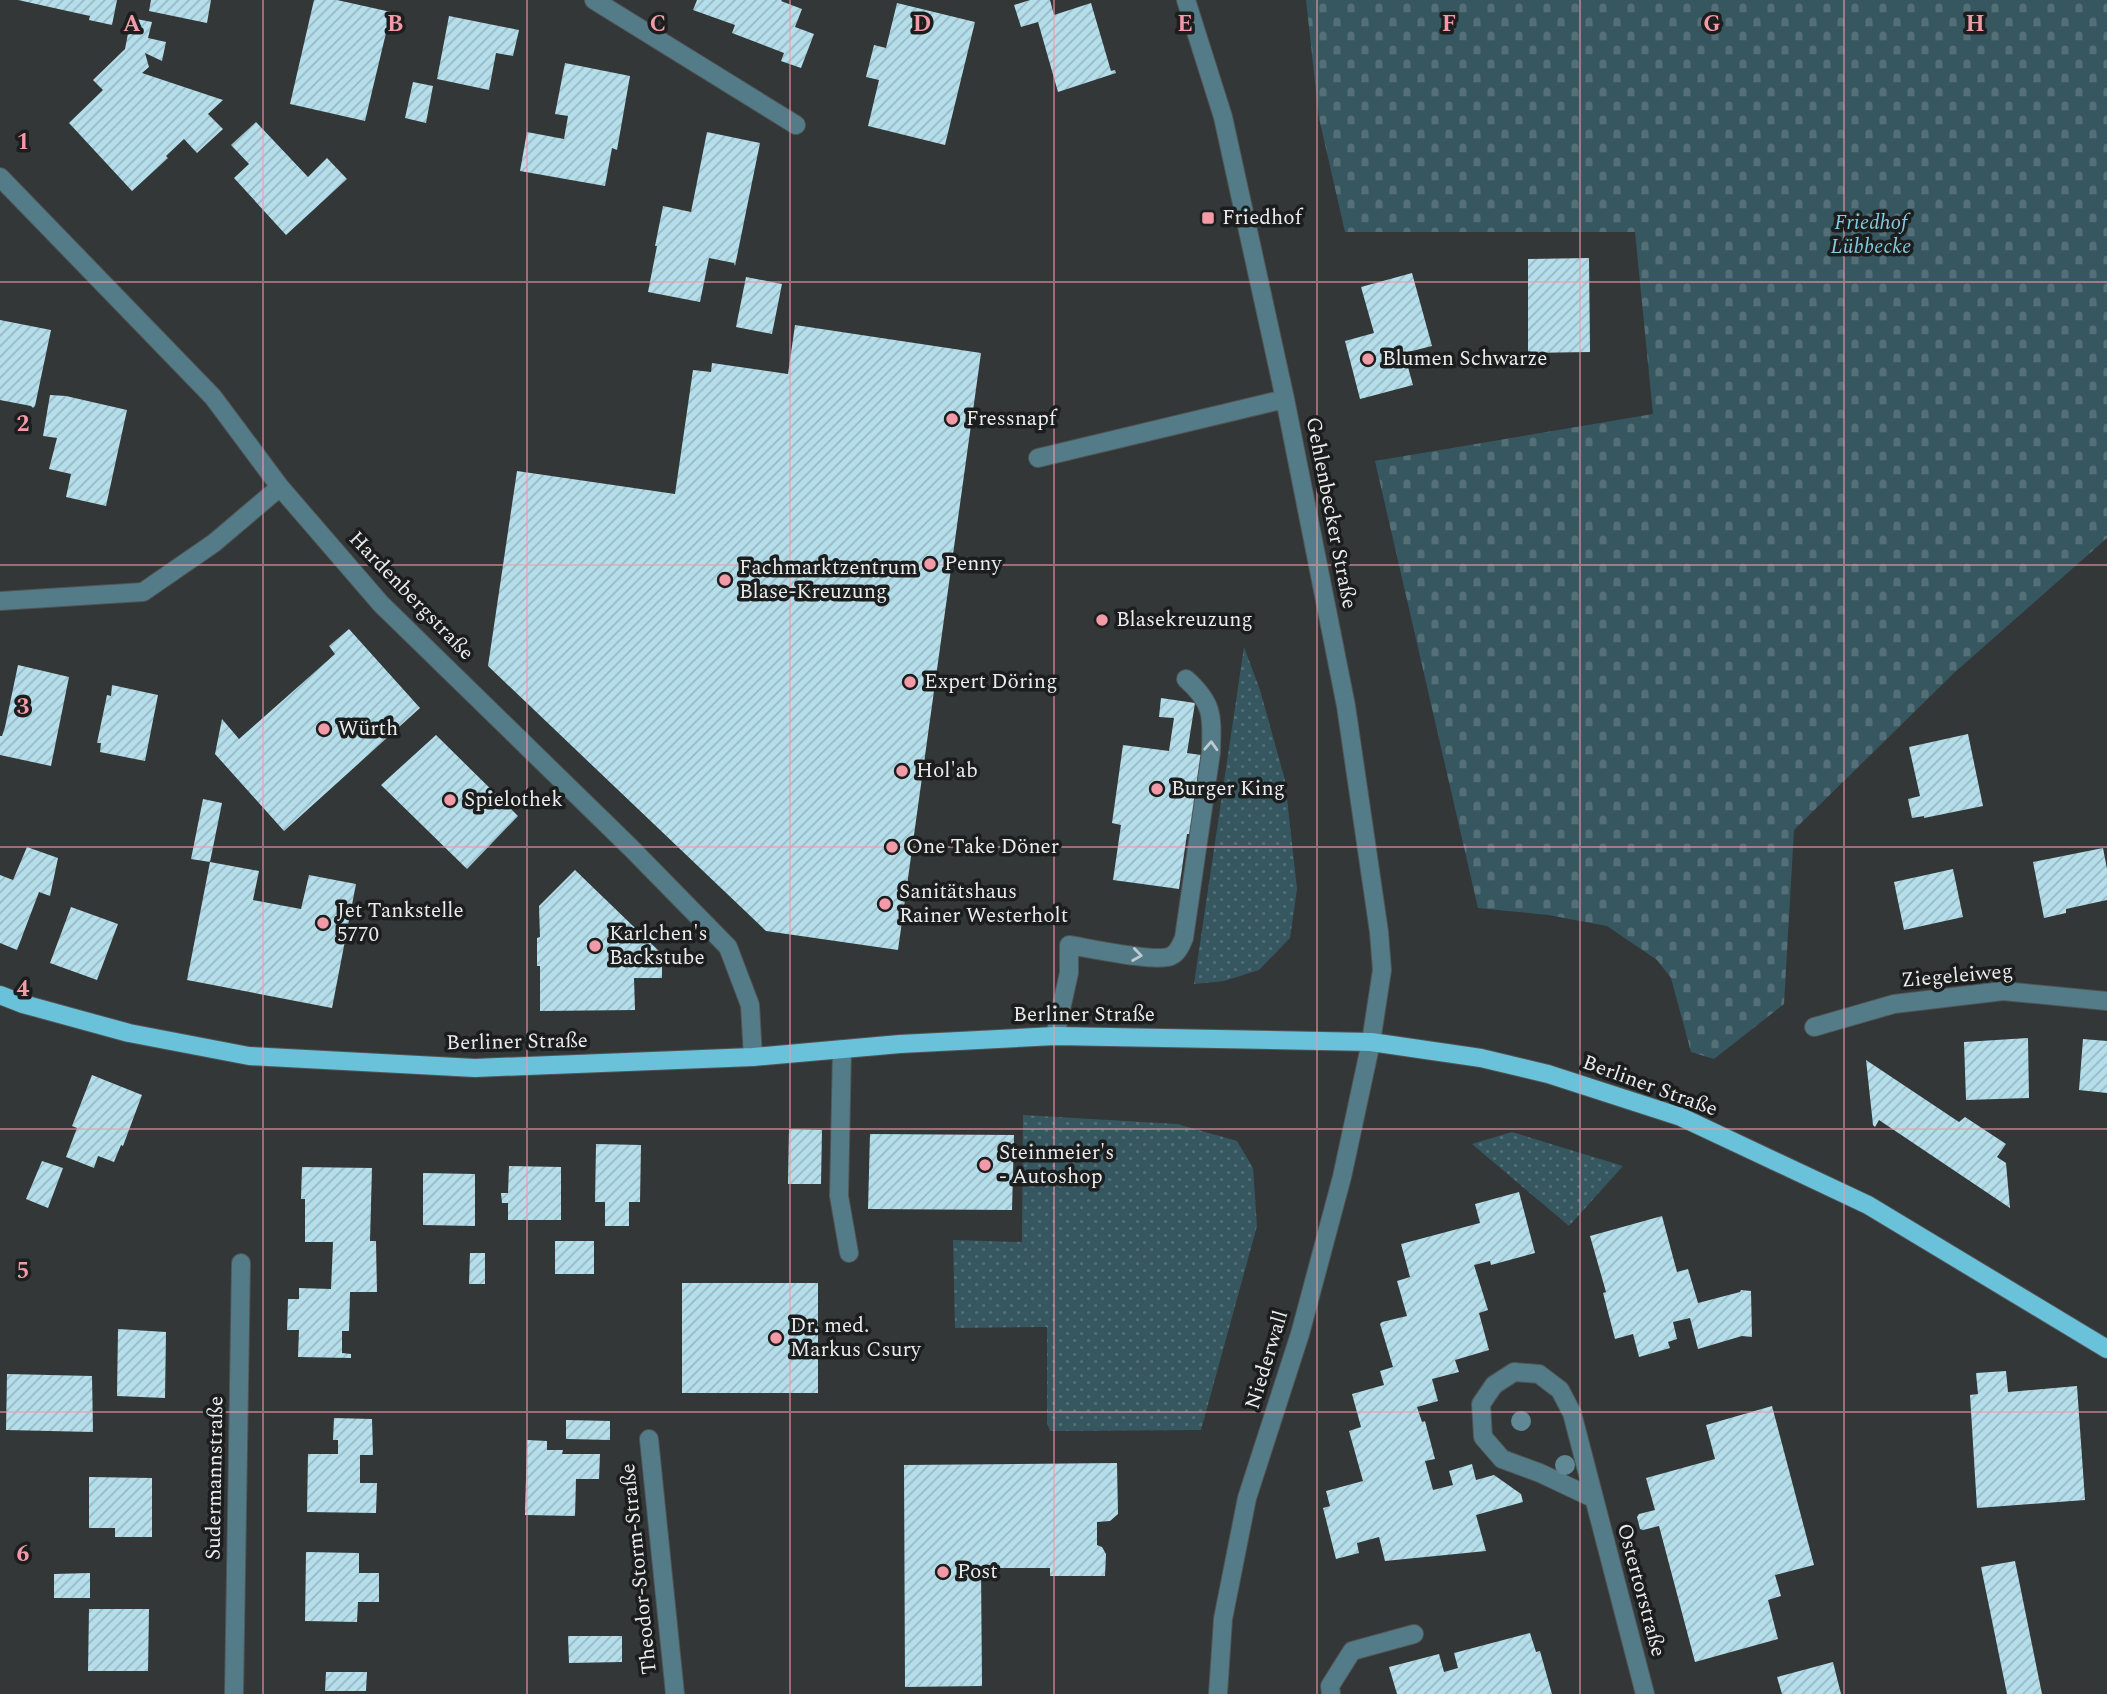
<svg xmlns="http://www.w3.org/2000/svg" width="2107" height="1694" font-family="Spectral,serif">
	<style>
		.grass { fill: url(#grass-dots) }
		.cemetery { fill: url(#cemetery-stones) }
		.building { fill: url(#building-hatch) }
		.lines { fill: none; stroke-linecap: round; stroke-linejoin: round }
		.minor-casing { stroke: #505455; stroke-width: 20 }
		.major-casing { stroke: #505455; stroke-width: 20 }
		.minor { stroke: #547c88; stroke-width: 18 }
		.major { stroke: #6ac1da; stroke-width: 18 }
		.tree { fill: #608895 }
		.oneway { stroke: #bdcacf }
		.grid { fill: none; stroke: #f39aa9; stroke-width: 2; stroke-opacity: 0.55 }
		.poi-dot { fill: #f39aa9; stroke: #1c1e1e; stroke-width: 2.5 }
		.labels { text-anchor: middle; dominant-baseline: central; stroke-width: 7; stroke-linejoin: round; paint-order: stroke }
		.poi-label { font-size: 21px; fill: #eaeced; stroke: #1c1e1e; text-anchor: start }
		.park-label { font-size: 21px; font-style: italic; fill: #84cbe1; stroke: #1c1e1e }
		.street-label { font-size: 21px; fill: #eaeced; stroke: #1c1e1e }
		.grid-label { font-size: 23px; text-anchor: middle; font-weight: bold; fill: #f39aa9; stroke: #1c1e1e; stroke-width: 7; stroke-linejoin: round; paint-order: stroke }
	</style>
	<defs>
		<pattern id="grass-dots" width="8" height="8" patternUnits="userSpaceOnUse" patternTransform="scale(1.75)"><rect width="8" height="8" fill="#375760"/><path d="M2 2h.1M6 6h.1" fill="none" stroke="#546f77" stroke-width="1.8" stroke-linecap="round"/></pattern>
		<pattern id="cemetery-stones" width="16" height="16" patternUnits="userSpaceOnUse" patternTransform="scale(1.75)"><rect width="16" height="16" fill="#375760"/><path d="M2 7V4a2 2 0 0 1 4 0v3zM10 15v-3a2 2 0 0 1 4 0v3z" fill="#546f77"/></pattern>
		<pattern id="building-hatch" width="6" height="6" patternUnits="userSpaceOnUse" patternTransform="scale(1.75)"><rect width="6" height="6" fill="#b5deeb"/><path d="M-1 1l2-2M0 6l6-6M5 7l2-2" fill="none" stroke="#99b8c2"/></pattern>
	</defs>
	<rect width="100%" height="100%" fill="#333738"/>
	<path class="grass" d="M1244 647 1260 690 1285 780 1297 889 1290 938 1259 970 1224 981 1194 984Z
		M1023 1115 1177 1124 1237 1141 1253 1168 1257 1226 1201 1430 1050 1431 1047 1423V1327L955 1328 953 1240 1022 1242Z
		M1512 1132 1623 1166 1569 1226 1472 1144Z"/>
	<path class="cemetery" d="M1306 0H2107V538L1954 673 1794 830 1784 1004 1714 1059 1691 1052 1671 978 1657 960 1607 926 1548 915 1478 908 1375 461 1653 414 1635 232H1345L1319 118Z"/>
	<path class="building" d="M18 0H117L112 25 89 20 90 16Z
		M151 0H211L207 23 149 11Z
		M314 0H337L391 12 365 121 290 104Z
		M697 0H782L781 1 802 9 795 27 814 34 801 68 781 61 784 53 732 33 735 25 693 10Z
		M1030 0H1050L1054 15 1091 3 1111 71 1115 70 1116 73 1058 92 1038 22 1021 27 1014 5Z
		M897 3 975 22 945 145 868 126 879 80 866 77 874 45 886 48Z
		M449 16 519 30 513 56 496 53 489 90 437 79Z
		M131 18 152 22 148 38 166 42 162 61 145 53 149 67 142 73 223 100 208 114 223 129 197 153 184 139 166 156 168 158 132 191 69 123 103 90 93 80 125 49Z
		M565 63 630 76 617 150 612 148 605 186 520 171 527 132 564 139 568 116 555 114Z
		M413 82 433 86 426 123 405 118Z
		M256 122 308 177 327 158 347 179 286 235 234 178 249 164 231 145Z
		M707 132 760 143 735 266 734 263 709 258 700 302 648 292 657 246H655L663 206 691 212Z
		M1589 258 1590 352 1528 353V259Z
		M1412 273 1432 346 1404 353 1413 385 1360 399 1345 341 1374 333 1361 287Z
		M746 277 782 284 772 334 736 327Z
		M0 320 51 330 35 406 33 408 31 406 0 400Z
		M795 325 981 353 898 950 766 931 488 666 517 471 675 494 693 370 711 372 712 363 788 374Z
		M50 395 66 396 127 410 106 506 66 497 71 474 49 469 57 438 43 436Z
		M349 629 420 708 284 831 215 754 222 719 239 739 335 654 329 646Z
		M18 665 69 677 51 766 0 755V736H2L5 727Z
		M112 685 158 695 145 761 100 752 101 743H97L107 695 111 696Z
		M1161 698 1195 703 1187 753 1201 755 1190 834H1187L1179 889 1113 880 1121 825 1112 823 1123 745 1169 751 1174 718 1159 717Z
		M1968 734 1983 806 1924 818V816L1912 818 1908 799 1920 796 1909 747Z
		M436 735 518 816 467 869 381 785Z
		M203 799 222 803 210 862 191 859Z
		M27 847 58 858 50 896 39 892 17 950 0 943V875L13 880Z
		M2103 848 2107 869V900L2066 909V913L2044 918 2033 862Z
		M210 862 259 871 253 900 301 909 309 875 356 884 332 1008 187 980Z
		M1953 869 1963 917 1904 930 1894 882Z
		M575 870 662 954V978H634L635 1010 540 1011V966H537V938L540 937 539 906Z
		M71 907 118 924 97 980 50 963Z
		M2028 1038 2029 1098 1966 1100 1964 1042Z
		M2083 1039 2107 1041V1093L2079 1090Z
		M1866 1060 1959 1122 1965 1117 2006 1144 1997 1157 2006 1163 2010 1208 1879 1120 1875 1127 1873 1125Z
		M92 1075 142 1095 123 1146 121 1145 114 1162 98 1156 94 1168 66 1157 77 1128 72 1126Z
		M789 1129 822 1130 821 1184H788Z
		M870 1134 1014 1135 1012 1210 868 1209Z
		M596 1144 641 1145 640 1202H629V1226H605V1202H595Z
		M42 1161 63 1168 48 1208 26 1199Z
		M509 1166 561 1167V1220H508V1203H502L501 1193H508Z
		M302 1167 372 1168 370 1241H376L377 1292H350L349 1331H342V1353L351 1354V1358L298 1357 299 1330H287L288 1299H299V1288L331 1289 333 1242H305V1199H301Z
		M423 1173 475 1174V1226L423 1225Z
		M1519 1192 1535 1253 1491 1265 1490 1261 1474 1265 1488 1310 1479 1313 1489 1350 1455 1360 1459 1372 1432 1379 1438 1401 1417 1407 1422 1422 1425 1421 1435 1459 1425 1461 1433 1490 1453 1485 1449 1471 1472 1464 1476 1480 1494 1475 1521 1494 1523 1502 1476 1515 1486 1551 1385 1561 1379 1537 1357 1543 1359 1553 1336 1559 1323 1508 1330 1506 1326 1491 1363 1481 1349 1431 1361 1427 1352 1394 1384 1385 1380 1371 1393 1367 1380 1324 1382 1322 1407 1316 1397 1281 1410 1277 1401 1244 1480 1223 1475 1204Z
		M1662 1216 1677 1272 1688 1269 1698 1303 1740 1292 1741 1290 1751 1291 1752 1337 1742 1336 1698 1349 1690 1318 1673 1322 1677 1339 1668 1342 1670 1348 1639 1357 1633 1334 1615 1339 1603 1293 1606 1292 1590 1236Z
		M555 1241H594V1274H555Z
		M470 1253H485V1284H469Z
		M682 1283H818V1393H682Z
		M118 1329 166 1332 165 1398 117 1396Z
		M2006 1371 2008 1392 2077 1386 2085 1500 1977 1508 1970 1395 1978 1394 1976 1373Z
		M7 1374 92 1376 93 1432 6 1430Z
		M1772 1406 1814 1565 1775 1575 1781 1596 1768 1600 1778 1639 1695 1662 1659 1526 1643 1530 1640 1529 1637 1517 1639 1514 1655 1510 1646 1478 1715 1459 1706 1425Z
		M334 1418 372 1419 373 1455H360V1483H377L376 1513 307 1512 308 1454H338V1440H333Z
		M566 1420 610 1421V1440L566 1439Z
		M527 1440 547 1441V1450H563L562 1454H600L599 1479H576L575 1516 525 1515Z
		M1117 1463 1118 1514 1110 1521 1097 1522V1545L1102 1547 1106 1554 1105 1576H1050V1568H981L982 1686 905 1687 904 1465Z
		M89 1477 152 1478V1537H115V1528H89Z
		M306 1552 359 1553V1573H379V1602H358L357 1622 305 1621Z
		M2015 1561 2042 1694H2007L1981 1567Z
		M90 1573V1598H54V1574Z
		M89 1609H149L148 1671H88Z
		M1530 1633 1536 1652 1540 1651 1552 1694H1397L1389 1667 1439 1654 1444 1672 1458 1668 1454 1653Z
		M568 1636H622V1662L569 1663Z
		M1833 1662 1841 1694H1782L1777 1677Z
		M326 1672H367L366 1691H325Z"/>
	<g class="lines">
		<g class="minor-casing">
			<path id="minor" d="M594 0 796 125
				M1186 0 1223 117 1285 399 1346 706 1379 932 1382 970 1371 1042 1342 1177 1300 1334 1247 1498 1223 1619 1218 1694
				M0 177 213 397 280 487 381 604 630 847 728 947 750 1005 753 1057
				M1038 458 1285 399
				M0 601 143 592 214 543 280 487
				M1814 1027 1894 1004 2003 991 2107 1001
				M1055 1036 1069 973V945C1088 948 1157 963 1171 956 1178 953 1181 945 1184 938L1211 752C1212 716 1214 704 1186 679
				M842 1049 839 1196 849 1253
				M649 1439 675 1694
				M1593 1498 1540 1473 1502 1459 1483 1437 1481 1404 1494 1385 1514 1372 1539 1374 1560 1390 1572 1413 1645 1694
				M234 1694 241 1263
				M1331 1694 1330 1686 1352 1651 1414 1634"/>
		</g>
		<g class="major-casing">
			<path id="major" d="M0 995 23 1004 129 1033 249 1056 475 1068 753 1057 900 1044 1055 1036 1371 1042 1481 1058 1548 1074 1681 1117 1868 1205 2107 1349"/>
		</g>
		<use href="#minor" class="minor"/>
		<use href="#major" class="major"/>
	</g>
	<g class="tree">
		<circle cx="1521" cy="1421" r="10"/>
		<circle cx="1565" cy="1465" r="10"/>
	</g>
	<defs><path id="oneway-chevron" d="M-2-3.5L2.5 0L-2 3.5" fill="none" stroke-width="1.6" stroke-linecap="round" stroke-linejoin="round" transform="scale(1.75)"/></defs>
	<g class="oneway">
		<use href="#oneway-chevron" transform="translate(1211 746) rotate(-87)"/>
		<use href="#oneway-chevron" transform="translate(1137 955) rotate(8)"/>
	</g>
	<path class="grid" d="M263 0V1694M527 0V1694M790 0V1694M1054 0V1694M1317 0V1694M1580 0V1694M1844 0V1694M0 282H2107M0 565H2107M0 847H2107M0 1129H2107M0 1412H2107"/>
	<g class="poi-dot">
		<rect x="1201" y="211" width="14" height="14" rx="3.5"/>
		<circle cx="1368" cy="359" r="7"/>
		<circle cx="952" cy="419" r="7"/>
		<circle cx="930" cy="564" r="7"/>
		<circle cx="725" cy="580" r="7"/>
		<circle cx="1102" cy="620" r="7"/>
		<circle cx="910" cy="682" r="7"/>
		<circle cx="324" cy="729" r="7"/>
		<circle cx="902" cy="771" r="7"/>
		<circle cx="1157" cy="789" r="7"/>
		<circle cx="450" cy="800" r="7"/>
		<circle cx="892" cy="847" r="7"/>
		<circle cx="885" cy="904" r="7"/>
		<circle cx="323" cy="923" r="7"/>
		<circle cx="595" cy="946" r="7"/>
		<circle cx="985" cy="1165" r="7"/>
		<circle cx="776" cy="1338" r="7"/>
		<circle cx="943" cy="1572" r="7"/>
	</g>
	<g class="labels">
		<g class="poi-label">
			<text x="1222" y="218">Friedhof</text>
			<text x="1382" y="359">Blumen Schwarze</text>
			<text x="966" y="419">Fressnapf</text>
			<text x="944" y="564">Penny</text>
			<text x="739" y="568">Fachmarktzentrum<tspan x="739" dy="24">Blase-Kreuzung</tspan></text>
			<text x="1116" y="620">Blasekreuzung</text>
			<text x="924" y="682">Expert Döring</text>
			<text x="338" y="729">Würth</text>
			<text x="916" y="771">Hol'ab</text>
			<text x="1171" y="789">Burger King</text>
			<text x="464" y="800">Spielothek</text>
			<text x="906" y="847">One Take Döner</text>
			<text x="899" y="892">Sanitätshaus<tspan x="899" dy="24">Rainer Westerholt</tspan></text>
			<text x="337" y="911">Jet Tankstelle<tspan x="337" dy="24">5770</tspan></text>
			<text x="609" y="934">Karlchen's<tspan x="609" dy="24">Backstube</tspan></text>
			<text x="999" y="1153">Steinmeier's<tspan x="999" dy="24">- Autoshop</tspan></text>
			<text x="790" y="1326">Dr. med.<tspan x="790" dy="24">Markus Csury</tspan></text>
			<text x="957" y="1572">Post</text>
		</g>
		<g class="park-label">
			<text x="1871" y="223">Friedhof<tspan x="1871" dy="24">Lübbecke</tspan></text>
		</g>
		<g class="street-label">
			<text transform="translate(1331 513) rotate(79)">Gehlenbecker Straße</text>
			<text transform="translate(411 596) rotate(46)">Hardenbergstraße</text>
			<text transform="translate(1957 976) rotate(-5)">Ziegeleiweg</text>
			<text x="1084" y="1015">Berliner Straße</text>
			<text transform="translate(517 1042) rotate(-1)">Berliner Straße</text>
			<text transform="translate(1650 1086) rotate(20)">Berliner Straße</text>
			<text transform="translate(1267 1360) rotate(-73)">Niederwall</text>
			<text transform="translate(215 1478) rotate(-89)">Sudermannstraße</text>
			<text transform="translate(639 1569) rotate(-96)">Theodor-Storm-Straße</text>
			<text transform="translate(1641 1590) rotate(75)">Ostertorstraße</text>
		</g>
	</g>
	<g class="grid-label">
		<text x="132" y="31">A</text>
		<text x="395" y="31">B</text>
		<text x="658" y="31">C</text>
		<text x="922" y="31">D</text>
		<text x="1185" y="31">E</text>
		<text x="1449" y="31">F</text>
		<text x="1712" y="31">G</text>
		<text x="1975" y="31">H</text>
		<text x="23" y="149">1</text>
		<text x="23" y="431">2</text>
		<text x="23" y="714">3</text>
		<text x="23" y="996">4</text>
		<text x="23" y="1278">5</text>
		<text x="23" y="1561">6</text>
	</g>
</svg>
